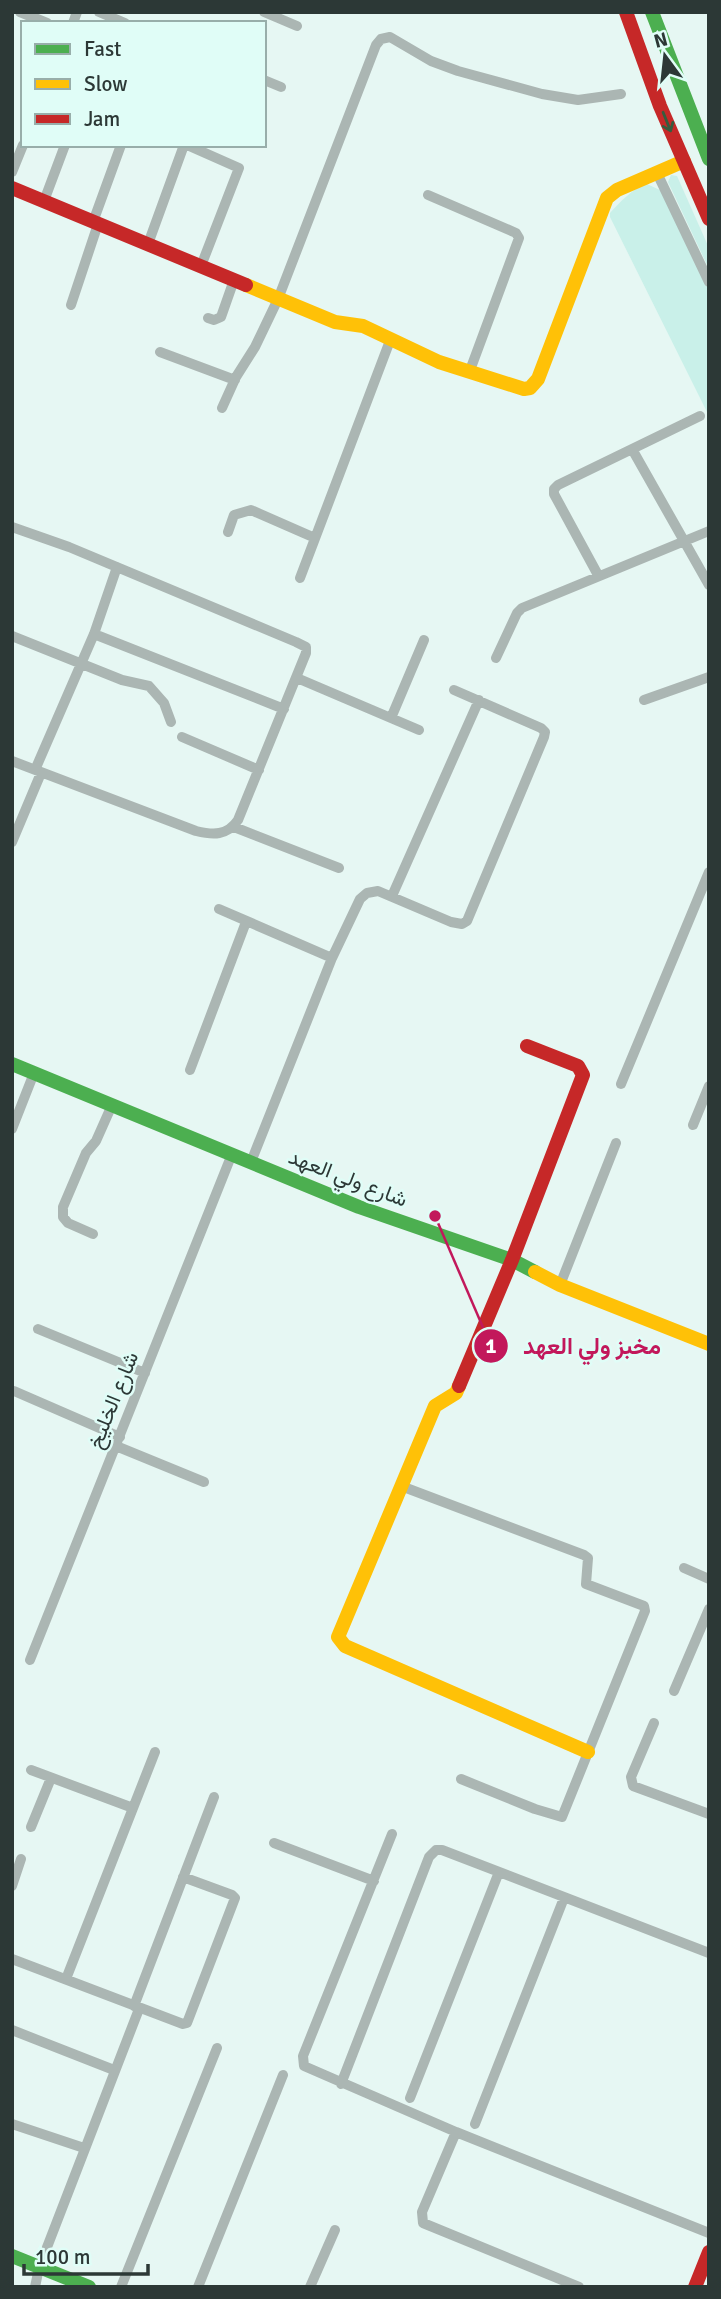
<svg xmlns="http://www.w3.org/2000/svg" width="721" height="2299" font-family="Signika,Vazirmatn,sans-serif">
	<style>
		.green { fill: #c9f0e9 }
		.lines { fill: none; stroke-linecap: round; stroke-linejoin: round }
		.street { stroke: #abb6b3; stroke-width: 10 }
		.fast { stroke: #4caf50; stroke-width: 14 }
		.slow { stroke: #ffc107; stroke-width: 14 }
		.jam { stroke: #c62828; stroke-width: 14 }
		.oneway { stroke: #365c3e }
		.labels { text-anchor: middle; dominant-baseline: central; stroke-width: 5; stroke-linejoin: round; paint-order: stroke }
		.street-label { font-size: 21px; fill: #2c3836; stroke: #e0fdf7 }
		.leader { fill: none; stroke: #c2185b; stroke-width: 2.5 }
		.callout-dot { fill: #c2185b; stroke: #e0fdf7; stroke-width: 2.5 }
		.mark-label { font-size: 21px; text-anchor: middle; font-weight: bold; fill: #fff }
		.callout-label { font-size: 23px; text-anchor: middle; font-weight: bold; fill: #c2185b; stroke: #e0fdf7; stroke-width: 5; stroke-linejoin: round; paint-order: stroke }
	</style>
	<rect width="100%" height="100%" fill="#e6f7f3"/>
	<path class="green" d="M671 175 677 176 709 248V269L668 182Z
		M647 184 662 191 709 290V416L610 217V213C620 202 633 188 647 184Z"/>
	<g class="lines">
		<path class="street" d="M20 12 47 23
			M99 12 125 23
			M264 12 297 26
			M73 23 77 12
			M264 80 281 87
			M187 145 239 168 201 266
			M12 172 23 145
			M657 173 709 282
			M428 195 516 233 519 238 469 373
			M44 201 65 145
			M93 222 121 145
			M148 244 184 145
			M71 305 98 224
			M208 318 214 320 221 317 234 280
			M160 352 235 380
			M222 408 236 377 255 347 278 299 376 45 381 39 390 37 431 61 458 71 542 94 578 100 621 94
			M632 449 709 585
			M12 527 69 547 296 642 306 647V653L238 820C227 836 213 835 196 831L12 761
			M228 532 234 515 251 510 315 538
			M598 575 554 494V489L558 485 700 416
			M300 578 391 338
			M94 634 284 709
			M12 636 122 680 149 686 164 703 171 722
			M496 658 517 613 522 608 709 531
			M297 678 419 730
			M644 700 709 677
			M391 718 424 640
			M182 737 259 770
			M35 770 94 634 117 567
			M234 827 339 868
			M12 842 41 773
			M392 896 479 700
			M219 909 332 958
			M190 1070 246 922
			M621 1084 709 872
			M693 1125 709 1086
			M12 1129 34 1073
			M251 1162 332 958 360 899 367 893 378 891 451 922 462 924 467 921 544 737 545 732 541 728 454 690
			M93 1234 68 1223 63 1217V1207L86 1153 96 1141 112 1105
			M560 1285 616 1143
			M38 1329 145 1373
			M14 1391 120 1437
			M116 1446 204 1482
			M401 1486 584 1555 588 1558 586 1584 644 1606 645 1611 562 1817 535 1809 461 1779
			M684 1568 709 1579
			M30 1660 232 1154
			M674 1691 709 1609
			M654 1723 631 1777 633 1786 709 1814
			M31 1770 133 1808
			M31 1827 51 1778
			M392 1834 303 2056 304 2066 456 2132 709 2233
			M274 1843 374 1881
			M12 1886 21 1859
			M12 1959 183 2024 187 2023 235 1898 232 1895 183 1877
			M66 1979 155 1752
			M134 2006 214 1797
			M12 2030 114 2070
			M341 2084 429 1857 436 1850H442L709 1953
			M410 2098 499 1872
			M12 2124 84 2148
			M475 2124 564 1898
			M456 2132 422 2212 423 2223 579 2287
			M35 2287 39 2268 139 2009
			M121 2287 217 2048
			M198 2287 283 2075
			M310 2287 335 2230"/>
		<path class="fast" d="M652 12 709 159
			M12 1064 359 1207 512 1260 535 1272
			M12 2256 89 2287"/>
		<path class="slow" d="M246 285 335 322 363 326 439 362 524 389 530 388 538 379 607 198 617 190 684 161
			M535 1272 560 1285 709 1344
			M459 1386 456 1393 435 1406 338 1637 345 1646 588 1752"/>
		<path class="jam" d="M626 12 660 106 709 219
			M12 188 246 285
			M459 1386 512 1260 583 1075 578 1066 527 1046
			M695 2287 709 2252"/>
	</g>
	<defs><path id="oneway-shaft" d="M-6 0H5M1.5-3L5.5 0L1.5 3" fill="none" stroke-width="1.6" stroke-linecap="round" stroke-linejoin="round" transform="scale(1.75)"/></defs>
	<use class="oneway" href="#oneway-shaft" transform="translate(667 122) rotate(68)"/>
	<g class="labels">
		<g class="street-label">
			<text transform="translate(348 1178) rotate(21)">شارع ولي العهد</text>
			<text transform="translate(113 1400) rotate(-68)">شارع الخليخ</text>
		</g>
	</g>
	<path class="leader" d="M435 1216L491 1346"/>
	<g class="callout-dot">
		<circle cx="435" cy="1216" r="7"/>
		<circle cx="491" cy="1346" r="18"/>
	</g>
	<g class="mark-label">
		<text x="491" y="1353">1</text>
	</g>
	<g class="callout-label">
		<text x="592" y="1354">مخبز ولي العهد</text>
	</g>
	<rect width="721" height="2299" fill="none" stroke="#2c3836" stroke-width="28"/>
	<rect x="21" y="21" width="245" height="126" fill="#e0fdf7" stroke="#98aeaa" stroke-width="2"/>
	<rect x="35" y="44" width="35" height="10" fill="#4caf50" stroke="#98aeaa" stroke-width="2"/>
	<text x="84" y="56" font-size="21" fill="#2c3836">Fast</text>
	<rect x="35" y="79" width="35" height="10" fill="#ffc107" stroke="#98aeaa" stroke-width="2"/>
	<text x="84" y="91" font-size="21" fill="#2c3836">Slow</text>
	<rect x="35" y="114" width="35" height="10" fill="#c62828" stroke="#98aeaa" stroke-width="2"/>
	<text x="84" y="126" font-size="21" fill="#2c3836">Jam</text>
	<g transform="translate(665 56) rotate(345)" stroke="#e0fdf7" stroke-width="5" paint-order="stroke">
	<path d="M0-5L12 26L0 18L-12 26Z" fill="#2c3836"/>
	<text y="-10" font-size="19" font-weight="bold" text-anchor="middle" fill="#2c3836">N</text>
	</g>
	<path d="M24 2264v10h124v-10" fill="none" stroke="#2c3836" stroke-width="3.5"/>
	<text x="35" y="2264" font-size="21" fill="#2c3836" stroke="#e0fdf7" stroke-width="5" paint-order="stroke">100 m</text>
</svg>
